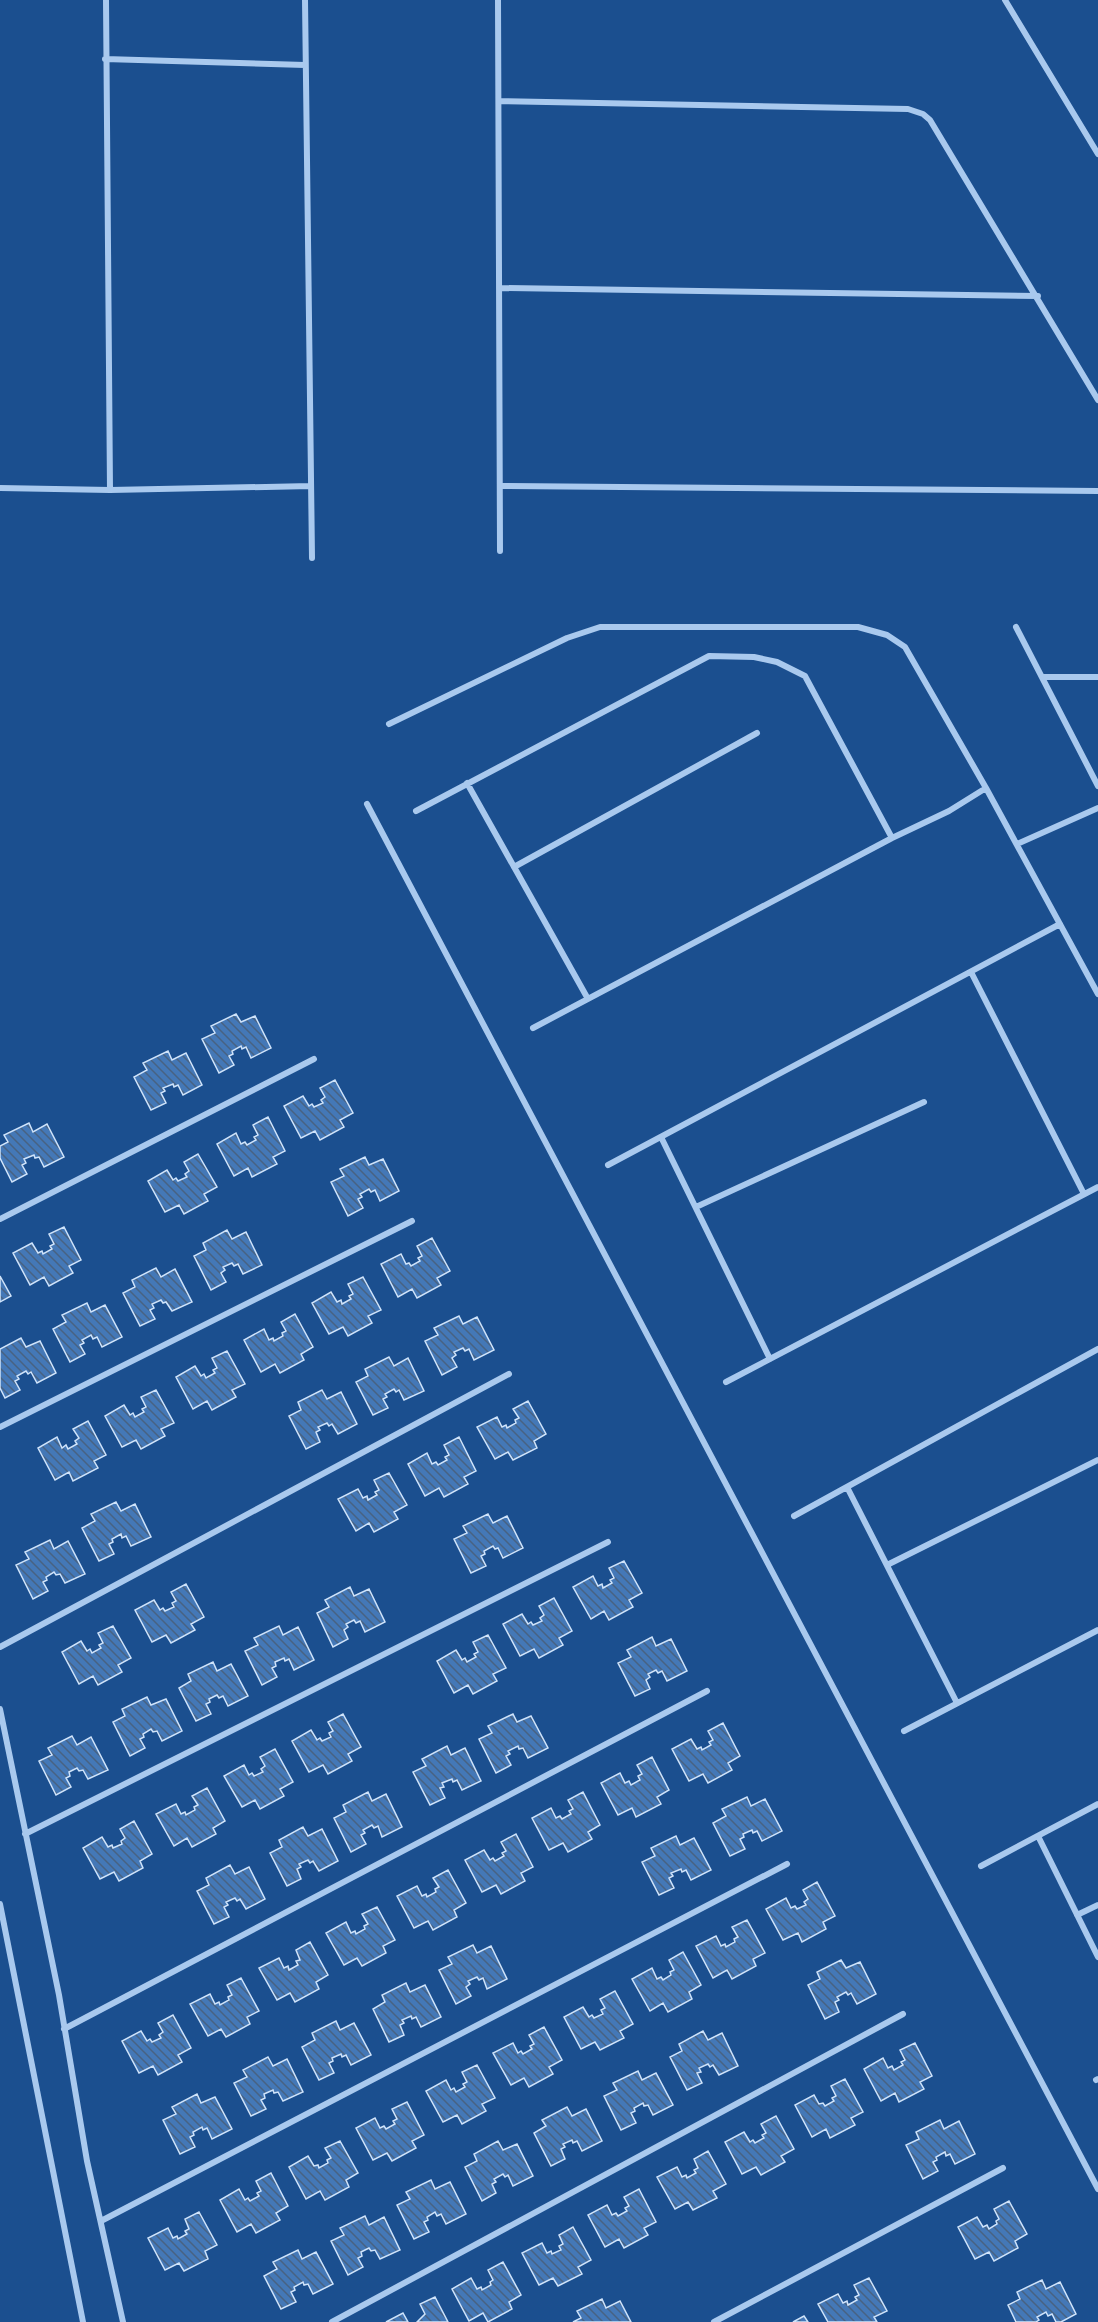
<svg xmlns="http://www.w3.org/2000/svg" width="1098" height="2322" font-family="Inter,sans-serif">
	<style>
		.building { fill: url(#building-back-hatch); stroke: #cfe3fa; stroke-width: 1.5 }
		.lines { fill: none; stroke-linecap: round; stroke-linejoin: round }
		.minor { stroke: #a9c9ee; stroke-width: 6 }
	</style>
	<defs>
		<pattern id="building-back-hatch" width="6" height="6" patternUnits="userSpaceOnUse" patternTransform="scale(1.5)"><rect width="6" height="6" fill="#4478b7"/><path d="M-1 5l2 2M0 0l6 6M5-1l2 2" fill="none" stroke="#486282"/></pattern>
	</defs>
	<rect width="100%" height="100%" fill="#1b4f8f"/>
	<path class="building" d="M236 1014 241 1022 255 1016 271 1048 251 1058 246 1047 242 1049 241 1046 232 1051 233 1054 229 1056 234 1065 219 1073 202 1039 215 1033 211 1026Z
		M168 1051 172 1060 186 1053 202 1085 183 1095 178 1085 174 1087 173 1084 163 1088 165 1091 161 1093 166 1103 151 1110 134 1077 147 1070 143 1063Z
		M335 1080 353 1113 340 1120 344 1127 320 1140 315 1131 301 1138 284 1106 303 1096 309 1106 312 1104 314 1107 323 1103 321 1100 325 1097 320 1088Z
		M268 1117 285 1151 273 1157 277 1164 252 1177 248 1168 234 1176 217 1144 236 1133 241 1144 245 1142 247 1145 256 1140 254 1137 258 1135 253 1125Z
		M29 1123 33 1132 47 1124 64 1157 44 1167 39 1157 35 1158 34 1155 24 1159 26 1163 22 1165 27 1174 12 1182 0 1158V1146L8 1142 4 1135Z
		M198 1154 217 1187 204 1194 208 1201 184 1214 179 1205 165 1212 148 1181 167 1170 173 1180 176 1178 178 1181 187 1177 185 1174 189 1171 184 1162Z
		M365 1157 369 1165 383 1159 399 1191 380 1201 375 1190 371 1192 369 1189 360 1194 362 1197 358 1199 363 1208 348 1216 331 1182 344 1176 340 1169Z
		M64 1227 81 1260 69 1266 73 1273 49 1286 44 1277 30 1285 13 1253 32 1243 38 1253 42 1251 43 1254 52 1249 50 1246 54 1244 49 1234Z
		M227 1230 232 1239 246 1232 262 1265 243 1274 238 1264 234 1266 232 1263 223 1267 225 1270 221 1273 226 1282 211 1290 194 1256 206 1250 203 1243Z
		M432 1238 450 1271 437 1278 441 1285 417 1298 412 1289 398 1297 381 1264 401 1254 406 1264 409 1263 411 1266 420 1261 418 1258 422 1256 417 1246Z
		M156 1268 161 1277 175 1269 192 1302 172 1311 166 1302 163 1303 161 1300 152 1304 154 1308 150 1310 155 1319 140 1326 123 1293 135 1287 132 1280Z
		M0 1276 11 1296 0 1302Z
		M363 1277 381 1310 368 1316 372 1323 348 1336 343 1327 329 1334 312 1303 331 1292 337 1302 341 1300 342 1304 351 1299 349 1296 353 1294 348 1284Z
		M87 1303 91 1312 105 1305 122 1337 102 1347 97 1337 93 1339 91 1335 82 1340 84 1343 80 1345 85 1354 70 1362 53 1329 66 1322 62 1315Z
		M295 1314 313 1347 301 1354 304 1360 280 1373 275 1364 261 1372 244 1340 264 1329 269 1340 273 1338 274 1341 283 1336 282 1333 286 1331 281 1322Z
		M459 1316 463 1324 477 1317 494 1350 474 1360 469 1349 465 1351 463 1348 454 1352 456 1355 452 1358 457 1367 442 1375 425 1341 438 1335 434 1328Z
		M21 1338 26 1347 40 1341 56 1373 37 1383 31 1372 28 1374 26 1371 17 1376 19 1379 15 1381 20 1390 5 1398 0 1388V1349Z
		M227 1351 245 1384 232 1390 236 1397 212 1410 207 1401 193 1409 176 1377 195 1366 201 1376 204 1374 206 1378 215 1373 213 1370 217 1368 212 1358Z
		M389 1357 394 1366 408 1358 424 1391 404 1400 399 1390 396 1392 394 1389 385 1394 387 1397 383 1399 388 1408 373 1415 356 1382 368 1376 365 1369Z
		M156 1390 174 1423 161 1429 165 1436 141 1449 136 1440 122 1447 105 1416 124 1405 130 1415 133 1413 135 1417 144 1412 142 1409 146 1407 141 1397Z
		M322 1390 327 1399 341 1392 357 1424 338 1434 332 1424 329 1426 327 1423 318 1427 320 1430 316 1432 320 1442 306 1449 289 1416 301 1410 298 1402Z
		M528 1401 546 1434 534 1441 537 1448 513 1460 508 1452 495 1459 477 1427 497 1417 502 1427 506 1425 507 1428 516 1423 515 1420 519 1418 513 1409Z
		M88 1421 106 1455 94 1461 98 1468 73 1481 69 1472 55 1480 38 1448 57 1437 62 1448 66 1445 68 1449 77 1444 75 1441 79 1438 73 1429Z
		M459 1437 476 1471 464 1477 468 1484 444 1497 439 1488 425 1496 408 1464 427 1453 432 1464 436 1462 438 1465 447 1460 445 1457 449 1455 444 1445Z
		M389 1473 407 1505 394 1512 398 1519 374 1532 369 1523 356 1531 338 1499 358 1489 363 1498 367 1496 368 1500 377 1495 375 1492 379 1490 374 1480Z
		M116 1502 121 1511 135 1504 151 1537 131 1546 126 1536 122 1538 121 1534 112 1539 113 1542 109 1544 114 1554 99 1561 82 1528 95 1521 91 1514Z
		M488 1514 493 1523 507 1516 523 1548 503 1558 498 1548 495 1549 493 1546 484 1551 485 1554 481 1556 486 1566 471 1573 454 1539 467 1533 463 1526Z
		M50 1540 54 1549 68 1541 85 1574 65 1583 60 1574 56 1575 54 1572 46 1577 47 1580 43 1582 48 1591 33 1599 16 1565 29 1559 25 1552Z
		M624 1561 642 1593 629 1600 633 1607 609 1620 604 1611 591 1619 573 1587 593 1576 598 1586 602 1584 603 1588 612 1583 610 1580 614 1578 609 1568Z
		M186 1584 204 1617 191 1624 195 1630 171 1643 166 1635 152 1642 135 1610 154 1600 160 1610 163 1608 165 1611 174 1607 172 1603 176 1601 171 1592Z
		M350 1587 354 1596 369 1589 385 1622 365 1632 360 1621 356 1623 354 1620 346 1624 348 1627 344 1630 348 1639 333 1647 317 1613 329 1607 325 1600Z
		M554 1598 572 1631 559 1638 563 1645 539 1658 534 1649 520 1656 503 1624 522 1614 528 1624 531 1622 533 1625 542 1621 540 1618 544 1615 539 1606Z
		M113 1626 131 1658 118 1665 122 1672 98 1685 93 1676 79 1684 62 1652 81 1641 87 1651 90 1649 92 1653 101 1648 99 1645 103 1643 98 1633Z
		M279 1626 283 1635 298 1627 314 1660 294 1670 289 1659 285 1661 284 1658 275 1662 276 1666 272 1668 277 1677 262 1685 245 1651 258 1645 254 1638Z
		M488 1635 506 1668 493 1674 497 1681 473 1694 468 1685 454 1693 437 1661 456 1650 462 1660 465 1658 467 1662 476 1657 474 1654 478 1652 473 1642Z
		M652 1637 656 1646 671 1639 687 1671 667 1681 662 1671 658 1673 656 1670 648 1674 650 1677 646 1680 650 1689 635 1696 618 1663 631 1657 627 1650Z
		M213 1662 217 1671 231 1664 248 1696 228 1706 223 1696 219 1698 217 1695 209 1699 210 1702 206 1704 211 1714 196 1721 179 1688 191 1681 188 1674Z
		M147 1697 151 1705 166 1699 182 1731 162 1741 157 1731 153 1732 151 1729 143 1734 144 1737 140 1739 145 1748 130 1756 113 1722 125 1716 122 1709Z
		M343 1714 361 1747 348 1754 352 1761 328 1774 323 1765 309 1772 292 1741 311 1730 317 1740 320 1738 322 1741 331 1737 329 1733 333 1731 328 1722Z
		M513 1714 517 1722 531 1716 548 1748 528 1758 523 1748 519 1749 518 1746 508 1751 510 1754 506 1756 511 1765 496 1773 479 1739 492 1733 488 1726Z
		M723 1723 740 1756 728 1763 732 1770 708 1783 703 1774 689 1781 672 1749 691 1739 697 1749 701 1747 702 1750 711 1745 709 1742 713 1740 708 1731Z
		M72 1736 77 1745 91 1737 108 1770 88 1779 83 1770 79 1771 77 1768 69 1772 70 1776 66 1778 71 1787 56 1795 39 1761 52 1755 48 1748Z
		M447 1746 451 1755 465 1748 481 1781 462 1790 457 1780 453 1782 452 1779 442 1783 444 1787 440 1788 445 1798 430 1805 413 1772 426 1766 422 1759Z
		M275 1749 293 1782 280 1789 284 1796 260 1809 255 1800 242 1807 224 1776 244 1765 249 1775 252 1773 254 1776 263 1772 261 1769 265 1766 260 1757Z
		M652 1757 669 1790 657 1797 661 1804 636 1817 632 1808 618 1815 601 1783 620 1773 625 1783 629 1781 631 1785 640 1780 638 1776 642 1774 637 1765Z
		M207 1788 225 1821 213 1828 216 1834 192 1847 187 1838 174 1846 156 1814 176 1804 181 1814 185 1812 186 1815 195 1810 194 1807 198 1805 192 1796Z
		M368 1792 372 1801 386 1794 402 1827 382 1837 378 1826 374 1828 372 1825 363 1830 365 1833 361 1835 366 1844 351 1852 334 1818 346 1812 343 1805Z
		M583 1792 600 1825 588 1832 592 1839 568 1852 563 1843 549 1850 532 1818 551 1808 556 1818 560 1816 562 1819 571 1814 569 1811 573 1809 568 1800Z
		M747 1797 751 1806 765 1799 782 1831 762 1841 757 1831 753 1833 752 1830 743 1834 744 1837 740 1839 745 1849 730 1856 713 1823 726 1816 722 1809Z
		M134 1821 152 1854 140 1861 143 1868 119 1881 114 1872 100 1879 83 1848 102 1837 108 1847 112 1845 113 1848 122 1844 121 1841 125 1838 120 1829Z
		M303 1827 308 1836 322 1829 338 1861 319 1871 313 1861 310 1863 308 1860 299 1864 301 1867 297 1869 301 1879 287 1886 270 1853 282 1847 279 1840Z
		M516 1834 533 1867 521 1873 525 1881 501 1894 496 1885 482 1892 465 1860 484 1850 490 1860 493 1858 495 1861 504 1856 502 1853 506 1851 501 1842Z
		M676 1836 680 1845 694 1838 711 1870 691 1880 686 1870 682 1872 681 1869 671 1873 673 1876 669 1878 674 1888 659 1895 642 1862 655 1856 651 1848Z
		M230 1865 235 1874 249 1867 265 1899 246 1909 240 1899 237 1901 235 1898 226 1902 228 1905 224 1907 229 1917 214 1924 197 1891 209 1885 206 1878Z
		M448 1870 466 1903 454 1910 457 1917 433 1930 428 1921 414 1928 397 1896 417 1886 422 1896 426 1894 427 1897 436 1892 435 1889 439 1887 433 1878Z
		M817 1882 835 1916 823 1922 826 1929 802 1942 798 1933 783 1940 766 1909 786 1898 791 1908 795 1906 797 1909 806 1905 804 1902 808 1899 803 1890Z
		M377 1907 395 1940 383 1946 386 1953 362 1966 357 1958 344 1965 326 1933 346 1922 351 1933 355 1931 356 1934 365 1929 364 1926 368 1924 362 1914Z
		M747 1920 765 1953 753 1959 756 1966 732 1979 727 1970 713 1978 696 1946 716 1936 721 1946 725 1944 726 1947 735 1942 734 1939 738 1937 732 1927Z
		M310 1942 328 1975 316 1982 319 1989 295 2002 290 1993 277 2000 259 1968 279 1958 284 1968 288 1966 289 1970 298 1965 296 1961 300 1960 296 1950Z
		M473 1945 477 1953 491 1946 507 1979 487 1989 483 1978 479 1980 477 1977 468 1981 470 1984 466 1987 471 1996 456 2004 439 1970 452 1964 448 1957Z
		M683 1952 701 1985 689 1992 692 1999 668 2012 663 2003 650 2011 632 1979 652 1968 657 1979 661 1977 663 1980 671 1975 670 1972 674 1970 669 1960Z
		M841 1960 846 1968 860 1962 876 1994 857 2004 851 1993 848 1995 846 1992 837 1997 839 2000 835 2002 839 2012 825 2019 808 1985 820 1979 817 1972Z
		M241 1978 259 2011 247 2017 250 2024 226 2037 221 2029 208 2036 190 2004 210 1994 215 2004 219 2002 220 2005 229 2000 228 1997 232 1995 227 1985Z
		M406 1983 410 1992 425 1985 441 2017 421 2027 416 2017 412 2019 411 2016 402 2020 404 2023 400 2025 404 2035 389 2042 373 2009 385 2002 382 1995Z
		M615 1991 633 2024 620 2031 624 2038 600 2050 595 2042 581 2049 564 2017 583 2007 589 2017 592 2015 594 2018 603 2014 601 2010 605 2008 600 1999Z
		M173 2015 191 2048 178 2055 182 2062 158 2075 153 2066 139 2073 122 2041 141 2031 147 2041 150 2039 152 2042 161 2038 159 2035 163 2032 158 2023Z
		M336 2021 340 2030 354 2023 371 2055 351 2065 346 2055 342 2057 341 2054 332 2058 333 2061 329 2063 334 2073 319 2080 302 2047 315 2040 312 2033Z
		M544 2027 562 2060 549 2067 553 2074 529 2087 524 2078 511 2085 493 2053 513 2043 518 2053 521 2051 523 2054 532 2049 530 2046 534 2044 529 2035Z
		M703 2031 708 2040 722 2033 738 2066 719 2075 713 2065 710 2067 708 2064 699 2068 701 2072 697 2073 702 2083 687 2090 670 2057 682 2051 679 2044Z
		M915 2043 932 2076 920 2082 924 2089 899 2102 895 2093 881 2101 864 2069 883 2058 888 2068 892 2066 894 2070 903 2065 901 2062 905 2060 900 2050Z
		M268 2057 273 2066 287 2059 303 2092 283 2101 278 2092 274 2093 273 2090 264 2094 265 2098 261 2100 266 2109 251 2116 234 2083 247 2077 243 2070Z
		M477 2065 495 2098 482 2104 486 2111 462 2124 457 2115 443 2122 426 2091 446 2080 451 2090 454 2088 456 2092 465 2087 463 2084 467 2082 462 2072Z
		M638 2071 642 2080 656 2073 673 2105 653 2115 648 2105 644 2106 643 2103 634 2108 635 2111 631 2113 636 2123 621 2130 604 2096 617 2090 613 2083Z
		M845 2079 863 2112 851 2118 855 2125 830 2138 826 2129 812 2137 795 2105 814 2095 819 2104 823 2103 825 2106 834 2101 832 2098 836 2096 831 2086Z
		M197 2094 201 2103 215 2097 232 2129 212 2139 207 2128 203 2130 202 2127 193 2132 194 2135 190 2137 195 2147 180 2154 163 2120 176 2114 172 2107Z
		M407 2102 424 2135 412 2141 416 2148 392 2161 387 2153 373 2160 356 2128 375 2118 380 2128 384 2126 386 2129 395 2124 393 2121 397 2119 392 2109Z
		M567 2107 572 2116 586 2109 602 2141 582 2151 577 2141 573 2143 572 2140 563 2144 565 2147 561 2149 565 2159 551 2166 534 2133 546 2126 542 2120Z
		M776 2116 794 2149 781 2156 785 2162 761 2175 756 2167 742 2174 725 2142 744 2132 750 2142 753 2140 755 2143 764 2138 762 2135 766 2133 761 2124Z
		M940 2120 944 2129 959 2121 975 2154 955 2164 950 2154 946 2156 945 2152 936 2157 937 2160 933 2162 938 2171 923 2179 906 2145 919 2139 916 2132Z
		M340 2141 358 2173 346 2180 349 2187 325 2200 320 2191 306 2199 289 2167 308 2156 314 2166 318 2165 319 2168 328 2163 327 2160 331 2158 325 2148Z
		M498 2141 503 2150 517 2144 533 2176 513 2186 508 2175 505 2177 503 2174 494 2179 496 2182 492 2184 496 2193 482 2201 465 2167 477 2161 474 2154Z
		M708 2151 726 2184 713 2191 717 2198 693 2210 688 2202 675 2209 657 2177 677 2167 682 2177 686 2175 687 2178 696 2173 694 2170 698 2168 694 2159Z
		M271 2173 288 2206 276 2213 280 2220 256 2233 251 2224 237 2232 220 2200 239 2189 245 2200 248 2198 250 2201 259 2196 257 2193 261 2191 256 2181Z
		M431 2180 435 2189 450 2182 466 2214 446 2224 441 2214 437 2216 435 2212 427 2217 428 2220 424 2222 429 2232 414 2239 397 2205 410 2199 406 2192Z
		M639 2189 656 2222 644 2228 648 2235 624 2248 619 2239 605 2247 588 2215 607 2205 612 2215 616 2213 618 2216 627 2211 625 2208 629 2206 624 2197Z
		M1009 2201 1027 2234 1015 2241 1018 2248 994 2261 989 2252 975 2259 958 2227 977 2217 983 2227 987 2225 989 2229 997 2224 996 2221 999 2219 994 2209Z
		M199 2212 217 2245 205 2251 208 2259 184 2271 179 2263 165 2270 148 2238 168 2228 173 2238 177 2236 178 2239 187 2234 185 2231 189 2229 185 2219Z
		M365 2216 369 2225 384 2217 400 2250 380 2259 375 2250 371 2251 369 2248 361 2252 362 2256 358 2258 363 2267 348 2275 331 2241 344 2235 340 2228Z
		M573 2227 591 2260 578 2267 582 2274 558 2286 553 2278 539 2285 522 2253 542 2243 547 2253 551 2251 552 2254 561 2250 559 2246 563 2244 559 2235Z
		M298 2250 302 2259 316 2252 333 2284 313 2294 308 2284 304 2285 303 2282 294 2287 295 2290 291 2292 296 2302 281 2309 264 2276 277 2269 273 2262Z
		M503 2262 521 2295 509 2302 512 2309 488 2322 483 2313 469 2321 452 2289 471 2278 477 2289 481 2287 482 2290 491 2285 490 2282 493 2280 488 2270Z
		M869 2278 887 2311 874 2317 877 2322H828L818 2304 838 2294 843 2303 847 2301 848 2305 857 2300 855 2297 859 2295 854 2285Z
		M1042 2280 1046 2289 1060 2282 1076 2314 1061 2322H1056L1052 2314 1048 2316 1046 2312 1037 2317 1039 2320 1036 2322H1016L1008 2305 1020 2299 1017 2292Z
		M435 2297 448 2322H417L425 2314 420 2304Z
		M602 2299 606 2308 620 2301 631 2322H573L581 2318 577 2311Z
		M403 2313 408 2322H386Z
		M804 2316 808 2322H793Z"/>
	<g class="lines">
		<path class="minor" d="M106 0 110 490
			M305 0 312 558
			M498 0 500 551
			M1005 0 1098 154
			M105 59 305 65
			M499 101 908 109 923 114 930 120 1098 400
			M500 288 1038 296
			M500 486 1098 491
			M0 488 110 490 311 486
			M1016 627 1098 786
			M1042 677H1098
			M389 724 567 638 600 627H858L887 635 905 647 986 788 1098 994
			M467 783 588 999
			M367 804 1098 2189
			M416 811 709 656 754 657 777 662 805 676 892 838
			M1017 844 1098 808
			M514 867 757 733
			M971 972 1084 1194
			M533 1028 892 838 949 811 986 788
			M661 1137 770 1359
			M608 1165 1060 924
			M696 1207 924 1102
			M0 1219 314 1059
			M726 1382 1098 1187
			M0 1427 412 1221
			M847 1487 957 1703
			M794 1516 1098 1349
			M887 1565 1098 1460
			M0 1647 509 1374
			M0 1709 59 1995 87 2161 123 2322
			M904 1731 1098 1630
			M25 1834 608 1542
			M1038 1836 1098 1957
			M981 1866 1098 1804
			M0 1904 83 2322
			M1077 1915 1098 1905
			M64 2029 707 1691
			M1096 2080 1098 2079
			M101 2221 787 1864
			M332 2322 903 2014
			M714 2322 1003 2168"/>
	</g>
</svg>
